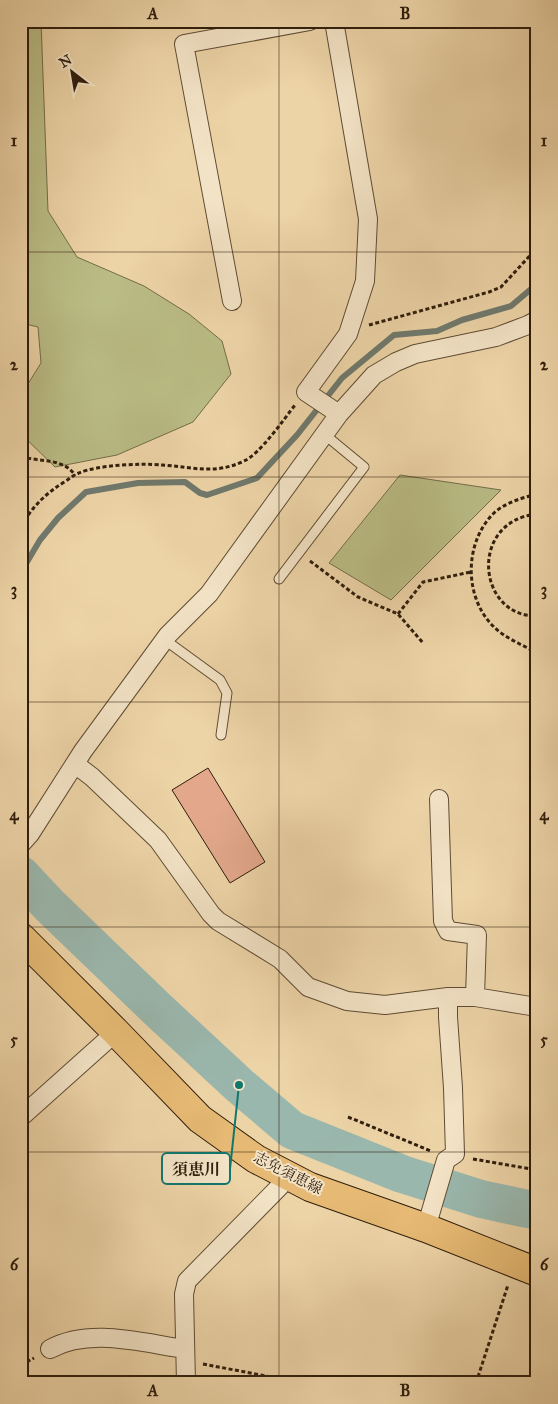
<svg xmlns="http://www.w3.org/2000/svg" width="558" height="1404" font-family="'IM FELL Great Primer','Noto Serif JP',serif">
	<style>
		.green { fill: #babc85; stroke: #746c48 }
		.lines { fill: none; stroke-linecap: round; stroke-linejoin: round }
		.stream { stroke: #6f796d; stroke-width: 6 }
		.river { stroke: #9ab7ad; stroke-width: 38 }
		.building { fill: #e3a88c; stroke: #2f1d0c }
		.service-casing { stroke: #5e4b33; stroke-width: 11 }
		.minor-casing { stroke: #5e4b33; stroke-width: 20 }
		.primary-casing { stroke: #2f1d0c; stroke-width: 30 }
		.path { stroke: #2f1d0c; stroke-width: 3; stroke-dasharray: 4 2.5; stroke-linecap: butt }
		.service { stroke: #f3e3c6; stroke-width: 9 }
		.minor { stroke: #f3e3c6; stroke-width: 18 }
		.primary { stroke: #e6ba74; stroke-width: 28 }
		.grid { fill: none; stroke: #2f1d0c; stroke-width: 1; stroke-opacity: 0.55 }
		.labels { text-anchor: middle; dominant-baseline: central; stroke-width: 4; stroke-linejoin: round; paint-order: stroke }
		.street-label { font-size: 15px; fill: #2f1d0c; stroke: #f3e3c6 }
		.leader { fill: none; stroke: #0f766e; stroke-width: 2 }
		.callout-dot { fill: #0f766e; stroke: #f3e3c6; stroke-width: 2 }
		.callout { fill: #f3e3c6; stroke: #0f766e; stroke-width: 2 }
		.callout-label { font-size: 16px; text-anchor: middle; font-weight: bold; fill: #2f1d0c }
		.neatline { fill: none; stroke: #2f1d0c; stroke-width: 2 }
		.grid-label { font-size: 16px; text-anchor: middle; font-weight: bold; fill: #2f1d0c }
	</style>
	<rect width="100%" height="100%" fill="#edd4a7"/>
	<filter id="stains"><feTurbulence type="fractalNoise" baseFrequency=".004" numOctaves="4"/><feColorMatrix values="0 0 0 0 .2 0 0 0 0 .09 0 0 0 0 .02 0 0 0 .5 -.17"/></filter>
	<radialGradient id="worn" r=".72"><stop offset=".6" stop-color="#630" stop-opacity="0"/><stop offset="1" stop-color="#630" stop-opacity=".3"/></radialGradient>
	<path class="green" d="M21 21H41L48 211 77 257 144 286 189 314 222 341 231 374 193 422 117 455 55 467 21 434V395L41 363 38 327 21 323Z
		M400 475 501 490 391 600 329 563Z"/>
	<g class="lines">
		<path class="stream" d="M21 572 40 540 58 518 86 492 138 483 185 482 200 493 207 495 257 478 297 435 342 378 394 335 437 331 462 320 511 306 537 284"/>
		<path class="river" d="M21 875 49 905 156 1008 239 1085 292 1130 402 1174 481 1199 537 1211"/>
	</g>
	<path class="building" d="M208 768 265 862 230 883 172 790Z"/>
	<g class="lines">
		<g class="service-casing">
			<path id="service" d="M279 579 364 467 324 434
				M165 640 220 680 227 693 221 735"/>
		</g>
		<g class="minor-casing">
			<path id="minor" d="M334 21 368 219 365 281 348 334 306 392 339 414
				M232 301 184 44 310 21
				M75 764 92 777 158 840 211 914 218 921 280 959 308 987 347 1001 385 1005 448 997
				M439 799 443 921 448 931 477 935 475 997
				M21 844 30 834 83 751 168 635 209 594 339 414 374 375 396 362 415 354 496 337 528 325 537 320
				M21 1117 116 1032
				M426 1228 446 1160 455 1154 453 1088 448 1017V997H475L537 1007
				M50 1349C90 1327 142 1343 185 1349
				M186 1383 184 1294 187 1281 290 1176"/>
		</g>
		<g class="primary-casing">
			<path id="primary" d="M21 937 116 1032 200 1119 256 1159 310 1187 426 1228 537 1272"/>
		</g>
		<path class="path" d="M369 325 489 292 501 287 537 248
			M21 456C40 463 62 457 75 475
			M537 494C522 498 507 502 495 512 464 541 463 597 494 627 505 638 523 645 537 653
			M537 514C468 521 477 617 537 616
			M21 526C33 506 46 493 66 481 70 478 74 475 79 473 97 465 142 463 162 465 192 467 215 475 244 461 260 454 284 419 295 405
			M310 561 358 597 398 614 423 643
			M398 614 423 582 471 572
			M348 1117 431 1151
			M473 1159 537 1170
			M203 1364 303 1383
			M21 1365 34 1358
			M476 1383 508 1285"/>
		<use href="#service" class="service"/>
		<use href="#minor" class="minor"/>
		<use href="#primary" class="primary"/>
	</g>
	<path class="grid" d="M279 21V1383M21 252H537M21 477H537M21 702H537M21 927H537M21 1152H537"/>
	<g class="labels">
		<g class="street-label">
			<text transform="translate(288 1173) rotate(27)">志免須恵線</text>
		</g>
	</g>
	<path class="leader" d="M239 1085L230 1169"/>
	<circle class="callout-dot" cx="239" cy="1085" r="5"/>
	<rect class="callout" x="162" y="1153" width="68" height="31" rx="5"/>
	<g class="callout-label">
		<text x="196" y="1175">須恵川</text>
	</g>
	<rect width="558" height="1404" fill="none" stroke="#edd4a7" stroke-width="55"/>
	<g transform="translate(72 72) rotate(329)" stroke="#f3e3c6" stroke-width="4" paint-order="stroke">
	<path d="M0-4L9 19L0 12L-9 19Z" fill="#2f1d0c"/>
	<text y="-8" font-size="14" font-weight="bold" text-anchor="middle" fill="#2f1d0c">N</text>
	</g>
	<rect x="28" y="28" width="502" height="1348" class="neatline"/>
	<g class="grid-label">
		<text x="153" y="19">A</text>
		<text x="405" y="19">B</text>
		<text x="14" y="146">1</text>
		<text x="544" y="146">1</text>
		<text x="14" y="370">2</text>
		<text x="544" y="370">2</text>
		<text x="14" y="595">3</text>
		<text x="544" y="595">3</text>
		<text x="14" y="820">4</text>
		<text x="544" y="820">4</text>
		<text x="14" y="1045">5</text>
		<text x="544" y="1045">5</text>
		<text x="14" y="1270">6</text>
		<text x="544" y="1270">6</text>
		<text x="153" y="1396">A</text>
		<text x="405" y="1396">B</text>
	</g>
	<rect width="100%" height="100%" filter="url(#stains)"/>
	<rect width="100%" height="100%" fill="url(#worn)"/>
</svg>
